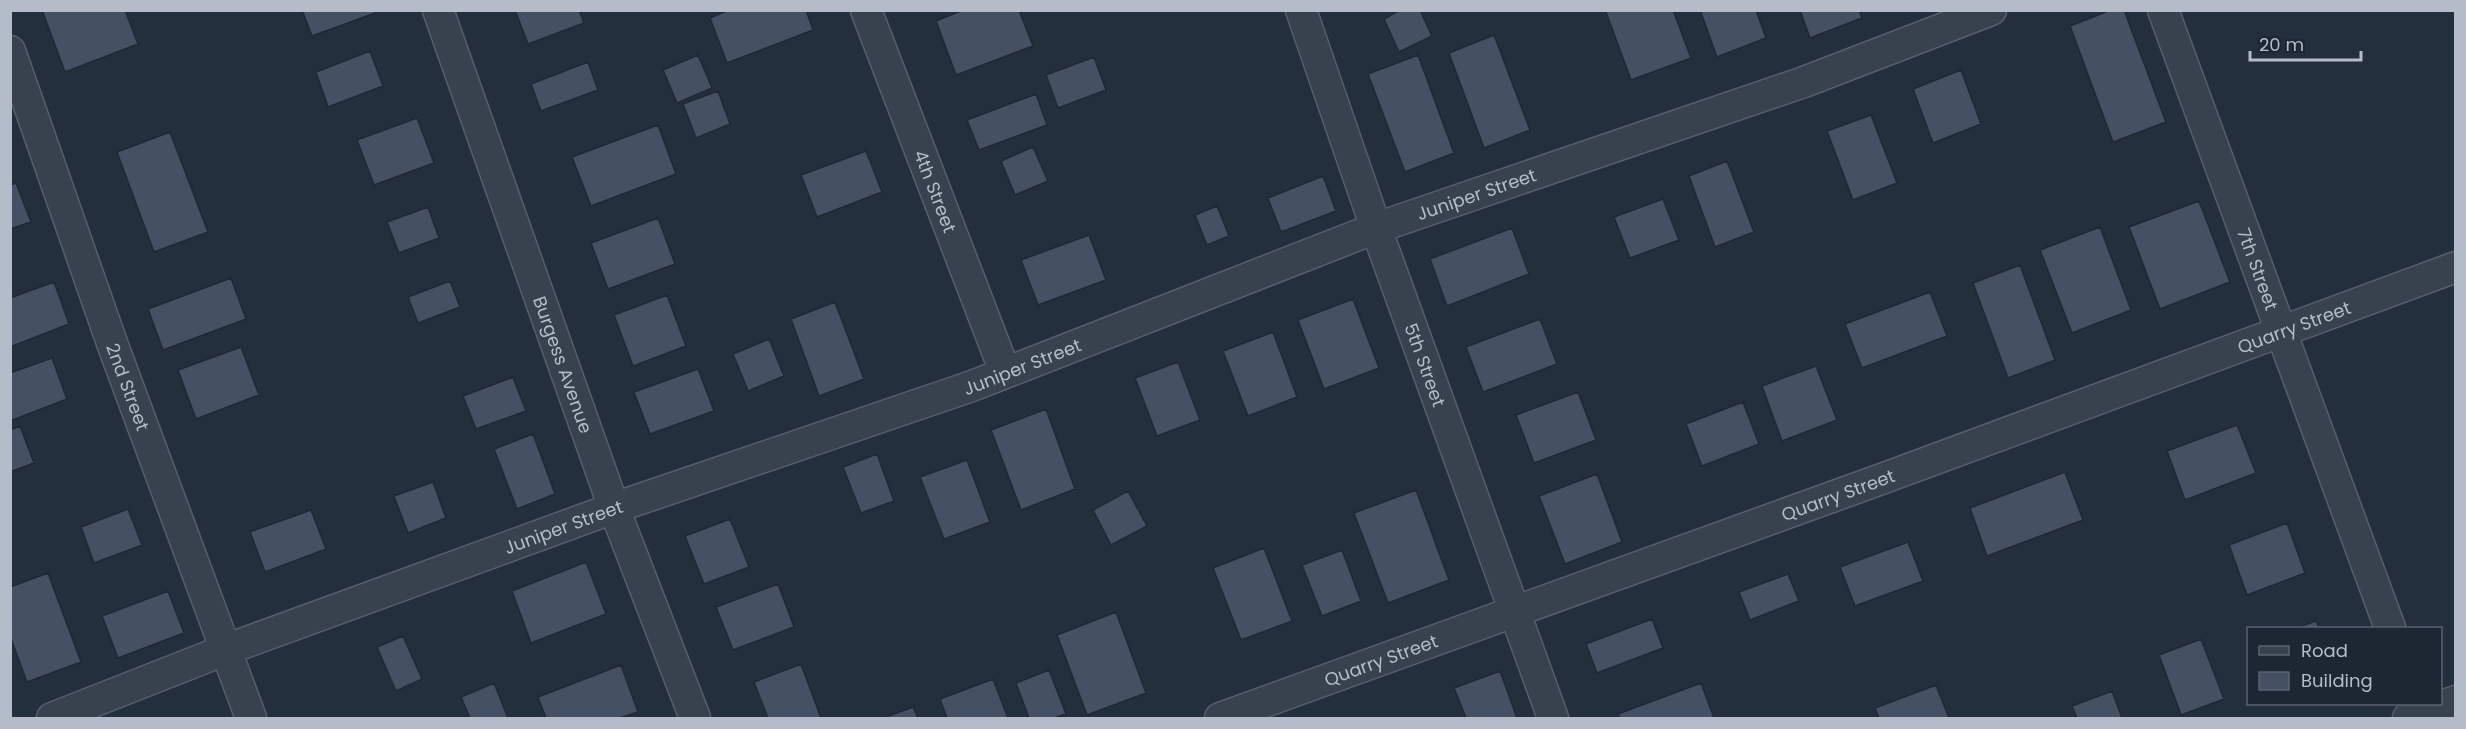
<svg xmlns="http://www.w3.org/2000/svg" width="2466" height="729" font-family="Poppins,sans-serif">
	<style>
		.building { fill: #455162; stroke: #1f2835; stroke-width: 1.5 }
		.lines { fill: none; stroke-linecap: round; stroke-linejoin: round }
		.street-casing { stroke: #565f6c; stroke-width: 33 }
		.street { stroke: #38414e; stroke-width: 30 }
		.labels { text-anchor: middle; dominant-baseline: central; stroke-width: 6; stroke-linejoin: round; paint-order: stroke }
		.street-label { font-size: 18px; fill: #b4bcc9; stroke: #1d2633 }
	</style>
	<rect width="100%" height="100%" fill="#242f3e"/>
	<path class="building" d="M42 10H125L138 44 65 72Z
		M302 10H374L375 13 312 36Z
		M515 10H579L584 23 528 44Z
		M729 10H806L813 30 727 63 710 18Z
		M963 10H1019L1033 46 956 75 936 21Z
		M1400 10H1420L1432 36 1399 52 1384 19Z
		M1609 10H1673L1691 58 1631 80 1606 12Z
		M1700 10H1756L1766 38 1717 57Z
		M1800 10H1859L1862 18 1810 38Z
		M2111 10H2124L2166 122 2113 142 2070 26Z
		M1494 35 1530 130 1484 148 1449 53Z
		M370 51 383 86 328 107 316 72Z
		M698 55 712 88 677 103 663 70Z
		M1418 55 1454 153 1405 172 1368 74Z
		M1094 57 1106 90 1058 108 1046 75Z
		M588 62 598 90 541 111 531 84Z
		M1961 70 1981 124 1933 143 1913 89Z
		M718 91 730 124 696 138 683 104Z
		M1036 94 1047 125 979 150 967 120Z
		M1871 115 1897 183 1853 200 1827 131Z
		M417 118 434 163 374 185 357 140Z
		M658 125 676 174 591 206 572 157Z
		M170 132 208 232 154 252 117 152Z
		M1033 147 1048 181 1015 195 1001 161Z
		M866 151 882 192 817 217 801 175Z
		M1727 161 1754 232 1715 247 1689 176Z
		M1323 176 1336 211 1281 232 1268 198Z
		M16 183 31 222 10 229V185Z
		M1663 199 1679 240 1630 258 1614 217Z
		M2199 201 2230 282 2160 309 2129 227Z
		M1217 206 1229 236 1207 245 1195 215Z
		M428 207 439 238 399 253 387 222Z
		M658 218 675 264 608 289 591 243Z
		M2100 227 2131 310 2072 333 2040 250Z
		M1512 228 1529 274 1447 306 1430 259Z
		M1089 235 1106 280 1038 305 1021 260Z
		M2020 265 2055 360 2008 378 1973 283Z
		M231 278 246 319 163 350 148 309Z
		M450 281 460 307 418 323 408 297Z
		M54 282 69 324 10 347V298Z
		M1930 292 1947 336 1862 368 1845 324Z
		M667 295 686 346 633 366 614 315Z
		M1353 299 1379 368 1324 389 1298 320Z
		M835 302 864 379 819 396 791 319Z
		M1540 319 1557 364 1483 392 1466 347Z
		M1273 332 1297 397 1248 416 1223 351Z
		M769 339 784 376 748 391 733 354Z
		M241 347 259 395 196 419 178 370Z
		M52 358 67 399 10 421V373Z
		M1178 362 1200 420 1157 436 1135 378Z
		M1816 366 1837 420 1782 441 1762 386Z
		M698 369 714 411 650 434 634 392Z
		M513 377 526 411 476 429 463 396Z
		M1578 392 1596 440 1534 463 1516 415Z
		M1743 402 1759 444 1702 466 1686 424Z
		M1046 409 1075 489 1021 510 991 430Z
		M2237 425 2256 473 2185 500 2167 451Z
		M20 426 34 463 10 472V430Z
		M533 434 555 494 517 509 494 449Z
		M877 454 894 501 861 513 843 467Z
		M967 460 990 522 944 539 920 477Z
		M2065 472 2083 520 1987 556 1970 508Z
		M1597 474 1622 542 1565 564 1539 496Z
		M433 482 446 518 408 533 394 496Z
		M1416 490 1449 580 1388 603 1354 513Z
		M1128 491 1147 526 1111 545 1093 510Z
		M128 509 142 545 94 563 81 527Z
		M311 510 326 549 265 572 250 532Z
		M730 519 749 567 704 584 685 536Z
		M2287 523 2305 573 2247 595 2229 545Z
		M1908 542 1923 581 1855 606 1840 567Z
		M1264 548 1292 621 1241 640 1213 568Z
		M1342 550 1361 601 1322 616 1302 565Z
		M586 562 606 614 531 643 512 591Z
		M48 573 81 662 27 682 10 636V587Z
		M1788 574 1799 601 1750 620 1739 592Z
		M778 584 794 627 733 650 716 607Z
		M168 591 184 633 118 658 102 616Z
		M1116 612 1146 693 1087 715 1057 635Z
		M1652 619 1663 648 1597 673 1586 644Z
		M2316 621 2319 628H2296Z
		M403 636 422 679 396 691 377 647Z
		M2201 639 2224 699 2181 715 2159 655Z
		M801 664 821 718H768L754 682Z
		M621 665 638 712 620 718H546L538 697Z
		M1049 670 1066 714 1054 718H1029L1016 683Z
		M1500 671 1517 718H1466L1454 688Z
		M993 679 1008 718H947L940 699Z
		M494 683 508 718H470L461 697Z
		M1701 683 1714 718H1620L1618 714Z
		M1936 685 1949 718H1879L1875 708Z
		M2112 691 2122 718H2077L2072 706Z
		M913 707 918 718H883Z"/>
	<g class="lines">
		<g class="street-casing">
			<g id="street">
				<path id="s1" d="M438 10 614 508 695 718"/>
				<path id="s2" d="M866 10 1005 372"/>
				<path id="s3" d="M1301 10 1376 228 1553 718"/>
				<path id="s4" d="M2163 10 2390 628"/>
				<path id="s5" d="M10 51 112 343 251 718"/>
				<path id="s6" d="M52 718 225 650 614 508 972 386 1376 228 1804 82 1991 10"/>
				<path id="s7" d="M1220 718 1876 481 2456 267"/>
				<path d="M2408 718 2456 701"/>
			</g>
		</g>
		<use href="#street" class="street"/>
	</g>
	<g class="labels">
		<g class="street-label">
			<text stroke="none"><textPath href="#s2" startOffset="194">4th Street</textPath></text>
			<text stroke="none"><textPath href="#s6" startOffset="1518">Juniper Street</textPath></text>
			<text stroke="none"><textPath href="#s4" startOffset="276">7th Street</textPath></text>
			<text stroke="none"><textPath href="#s7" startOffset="1143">Quarry Street</textPath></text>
			<text stroke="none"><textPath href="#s6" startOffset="1032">Juniper Street</textPath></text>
			<text stroke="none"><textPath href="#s3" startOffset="376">5th Street</textPath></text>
			<text stroke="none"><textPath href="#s1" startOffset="376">Burgess Avenue</textPath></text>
			<text stroke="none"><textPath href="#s5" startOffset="356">2nd Street</textPath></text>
			<text stroke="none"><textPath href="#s7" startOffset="657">Quarry Street</textPath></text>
			<text stroke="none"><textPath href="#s6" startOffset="546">Juniper Street</textPath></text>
			<text stroke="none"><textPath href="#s7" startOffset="171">Quarry Street</textPath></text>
		</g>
	</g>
	<rect width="2466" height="729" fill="none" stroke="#b4bcc9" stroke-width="24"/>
	<rect x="2247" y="627" width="195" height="78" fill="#1d2633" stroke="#59626f" stroke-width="1.5"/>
	<rect x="2259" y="646" width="30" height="9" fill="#38414e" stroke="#59626f" stroke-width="1.5"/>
	<text x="2301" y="657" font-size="18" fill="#b4bcc9">Road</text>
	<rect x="2259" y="672" width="30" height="18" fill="#455162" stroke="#59626f" stroke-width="1.5"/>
	<text x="2301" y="687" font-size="18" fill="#b4bcc9">Building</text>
	<path d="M2250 51v9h111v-9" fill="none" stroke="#b4bcc9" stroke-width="3"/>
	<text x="2259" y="51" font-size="18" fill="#b4bcc9" stroke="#1d2633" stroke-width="4.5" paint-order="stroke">20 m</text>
</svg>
